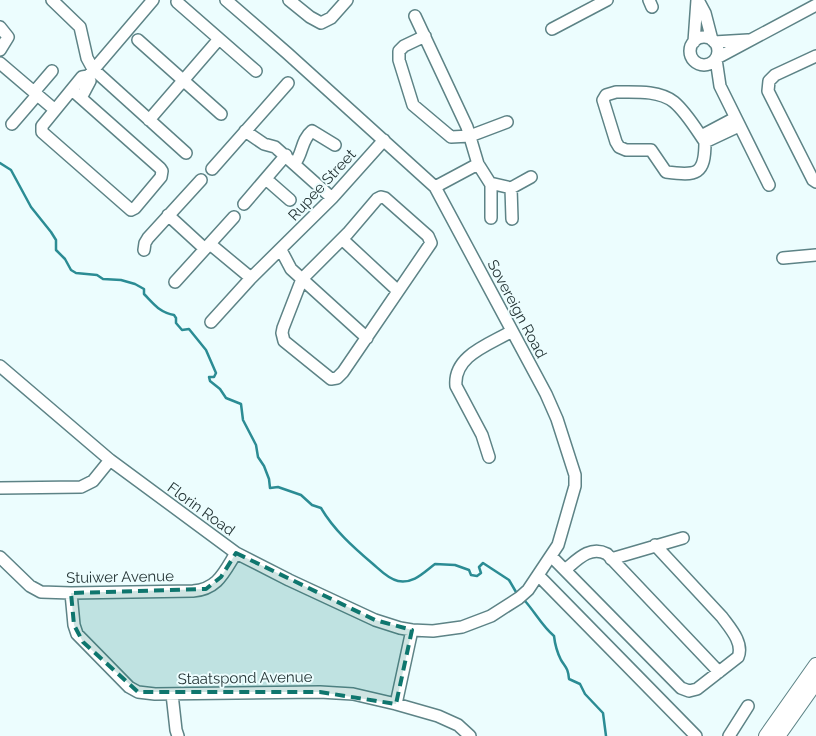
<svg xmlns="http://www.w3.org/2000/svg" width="816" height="736" font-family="Raleway,sans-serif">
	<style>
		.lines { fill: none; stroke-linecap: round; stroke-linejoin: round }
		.stream { stroke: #2b8c94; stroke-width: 2.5 }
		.minor-casing { stroke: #5d8386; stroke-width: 14 }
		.major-casing { stroke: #5d8386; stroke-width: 16 }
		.minor { stroke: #fff; stroke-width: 11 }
		.major { stroke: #fff; stroke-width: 14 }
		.marked { fill: #0f766e; fill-opacity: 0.2; stroke: #0f766e; stroke-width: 4; stroke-dasharray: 10 6; stroke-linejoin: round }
		.labels { text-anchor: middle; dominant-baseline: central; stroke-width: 4; stroke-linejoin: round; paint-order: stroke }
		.street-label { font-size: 15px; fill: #243435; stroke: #ecfdfe }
	</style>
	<rect width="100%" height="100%" fill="#ecfdfe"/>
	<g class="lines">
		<path class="stream" d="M0 163 11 170 31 207 51 232 56 240V250L65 259 71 270 76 273 97 275 103 279 121 280 135 284 144 289V294C154 304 160 313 174 315L176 318V323L182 330 189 329 206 350 216 373 214 377H209L210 381 220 389 226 398 241 404 243 420 256 445 258 457 264 466 269 479 270 488 278 487 301 495 312 505 321 508C334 530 353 547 373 564 380 570 388 579 398 581 414 584 424 572 435 564L455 565 469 570 471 575 477 576 481 573 479 567 483 563 509 580 516 592
			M525 601C535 612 542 626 554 636 555 645 557 652 561 660 566 668 568 668 569 679L580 684 585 694 603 713 606 736"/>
		<g class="minor-casing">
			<path id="minor" d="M52 0 80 27 87 58 93 69 186 153
				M289 0 310 17 321 23 331 18 347 0
				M649 0 652 7
				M698 0 705 13 712 40
				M177 2 256 71
				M415 16 467 127 478 164 435 187
				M0 27 8 37 0 50
				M552 29 607 0
				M425 36 404 46 399 51V60L413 105 451 137 470 136 507 122
				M690 51a14 14 0 1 1 28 0a14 14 0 1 1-28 0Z
				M138 40 221 114
				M694 42 697 0
				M714 42 748 40
				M816 56 775 75 769 81 768 91 813 180 816 182
				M717 58 816 5
				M716 59 720 86 769 185
				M0 63 55 110
				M89 75 153 0
				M72 90 160 168 162 171 161 177 135 208 131 210 42 132V126L82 77 88 76
				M34 92 52 71
				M616 92C634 92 659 90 674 102 686 112 696 129 705 142 705 175 697 176 666 172L651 150H626L619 147 616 142 603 100 606 95Z
				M81 98 90 81 88 76
				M149 120 219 39
				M12 124 37 95
				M245 131 264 144 275 147 332 198
				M701 136 735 118
				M705 142 739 126
				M295 163C303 153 301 140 312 131L335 145
				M478 164 490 183 511 188 512 219
				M212 169 288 83
				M266 179 290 200
				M511 188 531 177
				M381 197 385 198 428 236 431 243 343 372 337 378 331 379 284 341 282 333 283 328 302 279 348 233 377 199Z
				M244 204 286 155
				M168 215 205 249
				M491 218V184
				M342 239 398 291
				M210 244 251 278
				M144 250 145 243 148 238 201 180
				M281 250 291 269 367 338
				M783 258 816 255
				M175 282 234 217
				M211 322 251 278 332 198 384 140
				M0 366 110 460 236 553 289 580 375 620 400 628 412 630 433 631 462 627 491 616 519 598 528 590 558 545 575 486V475L557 419 546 394 435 187 287 53 226 0
				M489 457 482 435 456 386C453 355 491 344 512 331
				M0 488 81 487 93 481 110 460
				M551 556 681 688 689 691 697 689 738 657C744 643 730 628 722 617L655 545
				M0 557 30 586 41 592 71 593 193 591C218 589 224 572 236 553
				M611 559 683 538
				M565 570C577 560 590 545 607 554L719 672
				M538 575 696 736
				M71 593 74 625 77 634 129 687 138 692 155 694 320 692 353 694 396 704 438 716 458 725 470 736
				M172 694 176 730 178 736
				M396 704 412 630
				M729 736 748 706"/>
		</g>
		<g class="major-casing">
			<path id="major" d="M766 736 816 665
				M778 736 816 682"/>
		</g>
		<use href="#minor" class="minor"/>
		<use href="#major" class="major"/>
	</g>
	<path class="marked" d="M236 553 375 620 412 630 396 704 320 692H138L83 642 74 625 71 593 206 589 221 577Z"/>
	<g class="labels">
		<g class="street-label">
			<text transform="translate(322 185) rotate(-47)">Rupee Street</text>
			<text transform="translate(517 309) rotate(62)">Sovereign Road</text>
			<text transform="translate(201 509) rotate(36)">Florin Road</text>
			<text transform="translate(120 577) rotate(-1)">Stuiwer Avenue</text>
			<text transform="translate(245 678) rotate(-1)">Staatspond Avenue</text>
		</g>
	</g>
</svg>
